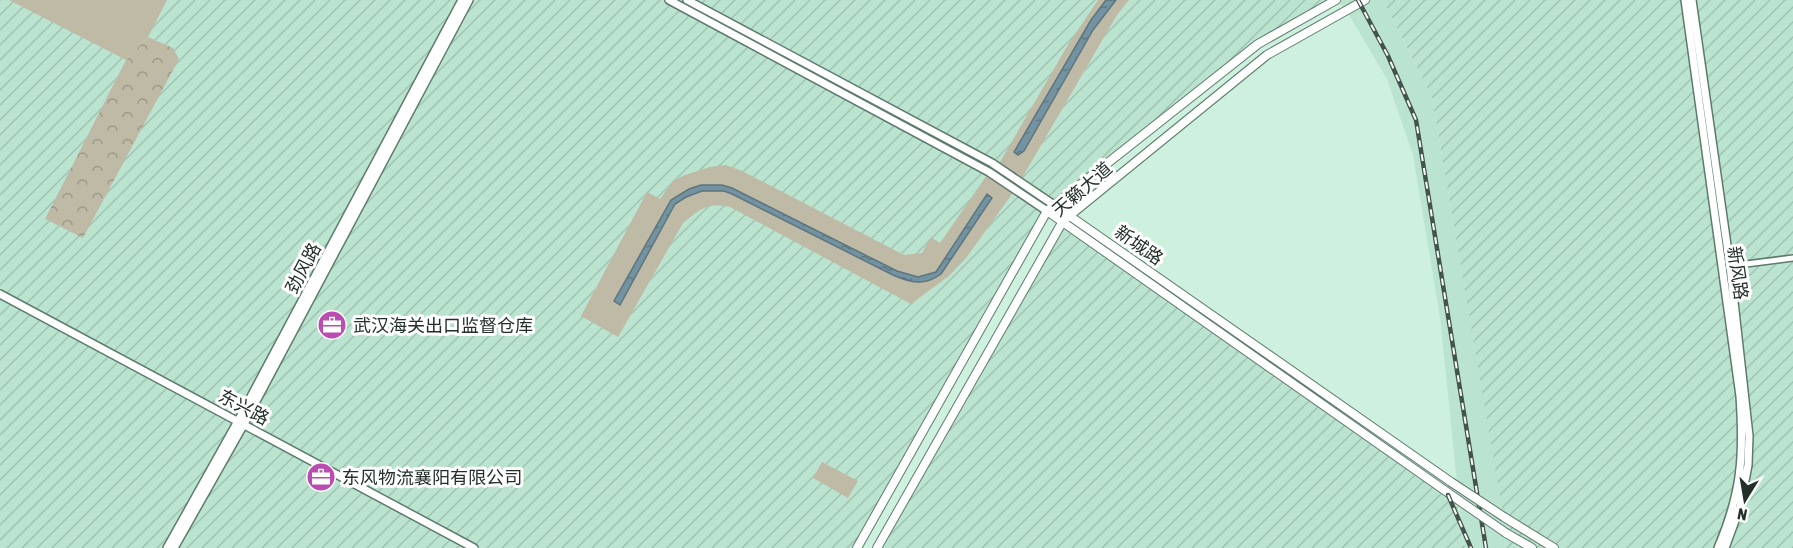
<svg xmlns="http://www.w3.org/2000/svg" width="1793" height="548" font-family="'Asap Condensed','Noto Sans SC',sans-serif">
	<style>
		.built { fill: #bbe4d0 }
		.industrial { fill: url(#industrial-furrows) }
		.green { fill: #bfbaa5 }
		.forest { fill: url(#forest-crowns) }
		.water { fill: url(#water-ripples); stroke: #5c757e; stroke-width: 1.5 }
		.lines { fill: none; stroke-linecap: round; stroke-linejoin: round }
		.minor-casing { stroke: #5d7b6c; stroke-width: 8 }
		.tertiary-casing { stroke: #5d7b6c; stroke-width: 10 }
		.secondary-casing { stroke: #5d7b6c; stroke-width: 10 }
		.minor { stroke: #fff; stroke-width: 5 }
		.tertiary { stroke: #fff; stroke-width: 7 }
		.secondary { stroke: #fff; stroke-width: 8 }
		.rail-casing { stroke: #43544b; stroke-width: 4.5 }
		.rail { stroke: #fff; stroke-width: 2; stroke-dasharray: 7; stroke-linecap: butt }
		.secondary-bridge-casing { stroke: #5d7b6c; stroke-width: 10; stroke-linecap: butt }
		.secondary-bridge { stroke: #fff; stroke-width: 8 }
		.labels { text-anchor: middle; dominant-baseline: central; stroke-width: 6; stroke-linejoin: round; paint-order: stroke }
		.street-label { font-size: 18px; fill: #233029; stroke: #fff }
		.poi-label { font-size: 18px; fill: #233029; stroke: #fff; text-anchor: start }
	</style>
	<defs>
		<pattern id="industrial-furrows" width="10" height="10" patternUnits="userSpaceOnUse" patternTransform="scale(1.5)"><rect width="10" height="10" fill="#bbe4d0"/><path d="M-1 1l2-2M0 10L10 0M9 11l2-2" fill="none" stroke="#a0c4b3"/></pattern>
		<pattern id="forest-crowns" width="20" height="18" patternUnits="userSpaceOnUse" patternTransform="scale(1.5)"><rect width="20" height="18" fill="#bfbaa5"/><path d="M2 6a3 3 0 1 1 6 0M12 15a3 3 0 1 1 6 0" fill="none" stroke="#9b9886"/></pattern>
		<pattern id="water-ripples" width="26" height="14" patternUnits="userSpaceOnUse" patternTransform="scale(1.5)"><rect width="26" height="14" fill="#7493a2"/><path d="M2 4q2-2 4 0t4 0M15 11q2-2 4 0t4 0" fill="none" stroke="#5f7884"/></pattern>
	</defs>
	<rect width="100%" height="100%" fill="#cef0df"/>
	<path class="built" d="M1337 0H1383L1432 97 1504 517 1506 533 1504 548H1466L1463 542 1440 317 1413 155 1387 79 1346 10Z"/>
	<path class="industrial" d="M0 0H1336L1258 44 1047 211 856 548H0Z
		M1383 0H1793V548H1504L1506 532 1432 97Z
		M1063 221 1457 499 1463 542 1466 548H877Z"/>
	<path class="green" d="M9 0H167L148 37 126 60Z
		M1098 0H1129L1117 15 1015 190 966 258 949 276 911 304 730 207C707 202 700 209 683 223L618 337 581 316 647 192 660 199 673 181 685 175 710 167 726 165 742 171 904 255 922 253 931 237 940 243 989 172 993 174 1069 43Z
		M822 462 858 481 848 498 813 478Z"/>
	<path class="forest" d="M148 37 173 48 179 59 83 238 45 219 126 60Z"/>
	<path class="water" d="M1106 0H1116L1093 30 1024 151 1018 155 1014 152 1091 20Z
		M701 185H722L732 188 897 271 918 277 936 272 987 194 992 198 941 274C925 286 911 283 893 275L732 194 724 191H702L686 197 675 204 620 305 614 301 671 200 689 189Z"/>
	<g class="lines">
		<g class="minor-casing">
			<path id="minor" d="M1730 266 1793 258"/>
		</g>
		<g class="tertiary-casing">
			<path id="tertiary" d="M669 0 989 172 1047 211
				M687 0 992 163 1054 205
				M1685 0 1740 396C1744 455 1742 492 1718 548
				M1692 0 1730 266 1749 436 1748 465 1740 507 1725 548
				M0 294 474 548
				M167 548 238 421 462 0
				M174 548 244 424 469 0"/>
		</g>
		<g class="secondary-casing">
			<path id="secondary" d="M1054 205 1451 482
				M1047 211 1457 499
				M1504 517 1554 548
				M1506 533 1532 548
				M857 548 1047 211 1258 44 1336 0
				M877 548 1063 221 1267 55 1365 0"/>
		</g>
		<use href="#minor" class="minor"/>
		<use href="#tertiary" class="tertiary"/>
		<use href="#secondary" class="secondary"/>
		<g class="rail-casing">
			<path id="rail" d="M1358 0 1388 56 1416 120 1486 548
				M1448 495 1471 548"/>
		</g>
		<use href="#rail" class="rail"/>
		<g class="secondary-bridge-casing">
			<path id="secondary-bridge" d="M1451 482 1504 517
				M1457 499 1506 533"/>
		</g>
		<use href="#secondary-bridge" class="secondary-bridge"/>
	</g>
	<defs>
		<g id="office-disc" transform="scale(1.5)"><circle r="9.5" fill="#b94eb0" stroke="#fff"/><path d="M-6-3h4V-5.5h4V-3h4V5H-6ZM-1-4.5V-3h2v-1.5ZM-6 0V1H6V0Z" fill="#fff"/></g>
	</defs>
	<g fill-rule="evenodd">
		<use href="#office-disc" x="332" y="325"/>
		<use href="#office-disc" x="321" y="477"/>
	</g>
	<g class="labels">
		<g class="street-label">
			<text transform="translate(1082 189) rotate(-41)">天籁大道</text>
			<text transform="translate(1139 245) rotate(35)">新城路</text>
			<text transform="translate(303 268) rotate(-62)">劲风路</text>
			<text transform="translate(1738 273) rotate(82)">新风路</text>
			<text transform="translate(244 407) rotate(28)">东兴路</text>
		</g>
		<g class="poi-label">
			<text x="353" y="325">武汉海关出口监督仓库</text>
			<text x="342" y="477">东风物流襄阳有限公司</text>
		</g>
	</g>
	<g transform="translate(1745 500) rotate(191)" stroke="#ffffff" stroke-width="4.5" paint-order="stroke">
	<path d="M0-4.5L10 22L0 15L-10 22Z" fill="#233029"/>
	<text y="-9" font-size="16" font-weight="bold" text-anchor="middle" fill="#233029">N</text>
	</g>
</svg>
